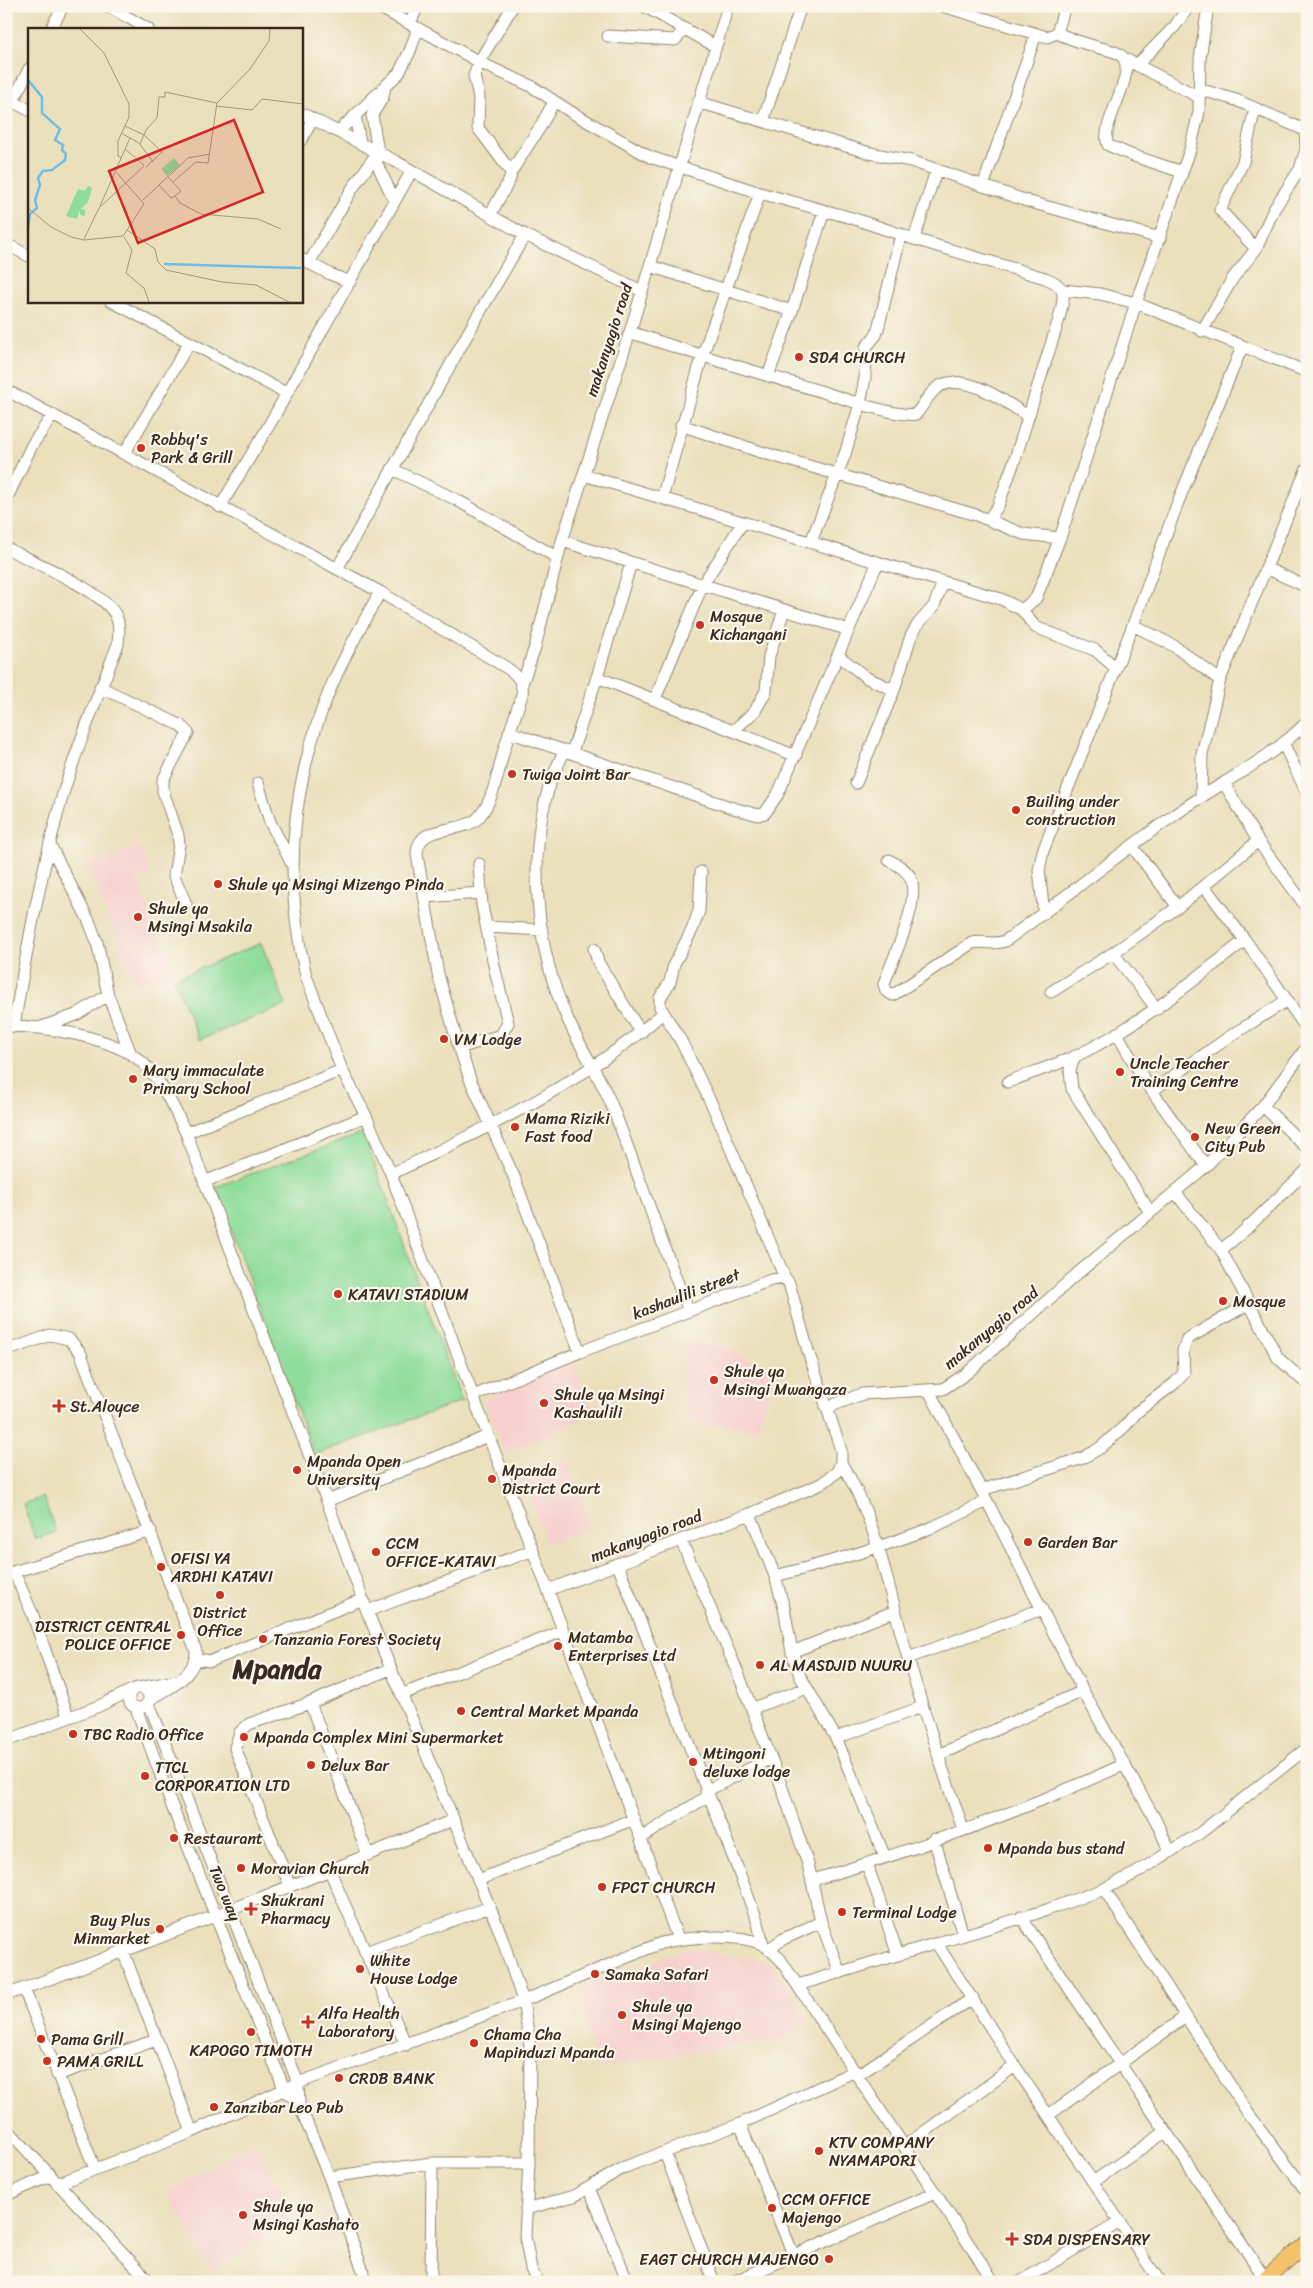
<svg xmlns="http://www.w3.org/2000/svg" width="1313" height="2288" font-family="Sriracha,sans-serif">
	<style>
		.built { fill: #f7d0cd }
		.green { fill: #8fdd9b; stroke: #65845c }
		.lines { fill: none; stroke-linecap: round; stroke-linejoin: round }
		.minor-casing { stroke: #92856d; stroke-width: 13 }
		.major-casing { stroke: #92856d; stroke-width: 17 }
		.minor { stroke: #fff; stroke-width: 11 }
		.major { stroke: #f5c16b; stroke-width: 15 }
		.poi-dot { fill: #c8321e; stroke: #fbf7ec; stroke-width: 2 }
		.labels { text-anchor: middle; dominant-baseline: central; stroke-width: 4.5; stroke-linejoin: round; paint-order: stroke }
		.street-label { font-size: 16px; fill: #3b2a1e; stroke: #fbf7ec }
		.poi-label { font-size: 16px; fill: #3b2a1e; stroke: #fbf7ec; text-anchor: start }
		.town-label { font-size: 26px; font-weight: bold; fill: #3b2a1e; stroke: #fbf7ec }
		.inset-river { fill: none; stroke: #6fbde9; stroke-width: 2.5 }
		.inset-road { fill: none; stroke: #a4977d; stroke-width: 1 }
		.view { fill: #d62828; fill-opacity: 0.15; stroke: #d62828; stroke-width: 2.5 }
		.inset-edge { fill: none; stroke: #3b2a1e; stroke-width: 2.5 }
	</style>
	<rect width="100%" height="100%" fill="#fbf7ec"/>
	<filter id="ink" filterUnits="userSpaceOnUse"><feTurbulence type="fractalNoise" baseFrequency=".02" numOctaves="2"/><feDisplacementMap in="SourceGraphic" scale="10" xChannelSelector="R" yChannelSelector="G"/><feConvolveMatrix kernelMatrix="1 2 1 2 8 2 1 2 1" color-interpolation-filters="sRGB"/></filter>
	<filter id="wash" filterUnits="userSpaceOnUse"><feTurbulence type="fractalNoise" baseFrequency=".0096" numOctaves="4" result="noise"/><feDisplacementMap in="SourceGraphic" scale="20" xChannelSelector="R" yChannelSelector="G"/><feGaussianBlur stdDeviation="1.12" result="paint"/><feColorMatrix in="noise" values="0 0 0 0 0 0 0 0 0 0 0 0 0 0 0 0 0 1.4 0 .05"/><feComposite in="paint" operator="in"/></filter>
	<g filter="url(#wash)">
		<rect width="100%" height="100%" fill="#eae0bc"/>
		<path class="built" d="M139 845 151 875 137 881 173 970 135 985 88 866Z
			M687 1343 728 1348 776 1372 756 1431 689 1420 682 1384Z
			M572 1361 595 1413 506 1453 483 1400Z
			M568 1460 592 1528 547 1544 523 1477Z
			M686 1948 771 1963 808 2021 782 2039 595 2068 582 1987 630 1972Z
			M253 2142 297 2217 212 2271 167 2193Z"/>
		<path class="green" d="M261 943 286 1005 199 1040 174 979Z
			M363 1133 462 1401 314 1455 215 1187Z
			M43 1497 56 1532 35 1539 23 1504Z"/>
	</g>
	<g filter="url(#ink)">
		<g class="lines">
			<g class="minor-casing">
				<path id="minor" d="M108 6 148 29
					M377 6 487 66 531 86 571 112 650 157 760 193 852 218 914 239 1045 278C1069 287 1064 297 1059 319L1015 459 998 506 989 519
					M644 6 715 46
					M942 6 1047 37 1057 33 1065 6
					M410 23 418 6
					M51 29 63 6
					M1057 33C1070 39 1083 43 1097 47 1104 49 1113 50 1119 54 1143 68 1098 123 1108 145L1131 155 1182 172
					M608 36 675 40 685 29
					M1125 59 1199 97
					M1137 65 1175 26 1189 6
					M1199 89 1236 100 1307 131
					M6 98 29 110
					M13 101 29 69
					M698 102 870 153 911 161 1030 202 1160 238
					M1255 108 1243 162 1220 210 1256 249
					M301 113 395 161 525 235 642 291
					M355 115 360 143
					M763 121 801 6
					M338 132 399 73 410 51 418 28
					M301 140 313 119
					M374 157 394 200
					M511 172 540 127 554 102
					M983 186 1036 35
					M490 215 510 179 511 172 478 128 479 97 474 76 480 60 513 6
					M914 239 936 171
					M6 244 29 256
					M301 259 330 274 350 282
					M309 263 352 189 378 152 372 115 383 97 385 87
					M650 266 792 311
					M1063 290 1100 294 1136 303 1307 372
					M111 301 286 393
					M1202 331 1233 278 1256 249 1274 209 1300 169 1306 149 1305 131
					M630 332C694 354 758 373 823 392 841 398 900 418 916 414 924 405 928 394 938 387 964 371 1007 402 1027 416
					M768 376 792 311 824 211
					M6 390 380 592 507 668C517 675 524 682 522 695 516 713 510 731 504 750 498 771 494 800 479 817 462 836 417 821 417 855L438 974 456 1037 470 1079 514 1177 580 1352
					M681 425 761 452 976 515 1023 534 1060 538
					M124 454 189 343
					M392 469 455 499 558 558
					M584 475 1001 599 1022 610 1035 627 1095 650 1116 668
					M662 498 702 357 760 193
					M6 500 32 445 53 415
					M220 507 268 427 411 172
					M562 541 849 630
					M811 542 845 454 860 404 865 378 866 347 876 335 878 329 901 234
					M6 548C32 561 101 590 115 614 120 623 119 633 118 644 99 694 78 743 63 794 41 870 27 948 14 1026
					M1266 568 1307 587
					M337 569 477 317 525 235
					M380 592C363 623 345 654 331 687 292 780 282 877 306 976L342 1070 366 1116 391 1174 473 1396 548 1590 678 1939
					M1022 610 1036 598 1060 538 1136 303 1190 150 1199 112 1200 59 1208 6
					M1133 625 1174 646 1220 680
					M839 656 867 678 894 690
					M597 677 796 756
					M522 684 535 647 562 541 630 332 728 6
					M100 687 180 725 188 733 163 780V791L178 835 179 844 174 876 186 904
					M655 699 703 584 743 522
					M733 731 755 711 766 691 769 656 784 610
					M509 732 733 808 758 815 765 813 778 794 878 562
					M1283 743 1307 793
					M565 750C560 760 555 771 551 781 526 855 536 952 569 1022 582 1051 600 1076 612 1106 639 1174 661 1244 689 1311
					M572 752 597 677 631 563
					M258 783 270 822 292 864
					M856 783 894 690 911 636 918 624 934 606 943 582
					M1224 783 1258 841 1307 908
					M1201 796 1202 754 1220 680 1307 468
					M50 845 89 921 97 942 108 995 131 1054
					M1132 846 1178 907
					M889 860C896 864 906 869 910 877 922 901 892 959 884 984L886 991 893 995 972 943C983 940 993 946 1005 941 1062 901 1115 856 1173 816 1217 784 1269 761 1307 722
					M701 872 699 911 692 930 674 964 670 982 660 998V1007L681 1041 714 1109 785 1278
					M1204 886 1245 940 1307 1029
					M424 897 481 893
					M1044 914 1039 870 1043 851 1133 625 1178 502 1242 347
					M487 927 542 930
					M594 949 598 962 641 1033
					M1113 953 1157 1009
					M1051 992 1113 953 1178 907 1258 841
					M6 1026C44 1026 116 1037 144 1064 162 1082 175 1110 186 1133L327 1501 367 1611 500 1932 523 2001 530 2045 529 2163 525 2236 531 2269 537 2282
					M39 1028 76 1015 108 995
					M1117 1033C1142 1081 1175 1123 1206 1166
					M459 1048 501 1035 508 1023 495 970 482 905 479 864
					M1075 1056 1070 1070 1072 1089 1150 1212
					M1008 1082C1030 1073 1054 1066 1076 1056 1138 1026 1191 983 1245 940
					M1152 1091 1232 1035 1286 1001
					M1263 1106 1307 1148
					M186 1133 342 1070
					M391 1174C486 1128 583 1084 663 1013
					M204 1182 366 1116
					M1175 1192 1221 1250 1278 1358 1307 1384
					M1221 1250 1245 1230 1307 1170
					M6 1351 50 1335 69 1339 80 1352 196 1651C196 1676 168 1689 149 1700
					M929 1391 987 1501 1083 1691 1156 1821 1170 1852
					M473 1396 580 1352 771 1280 785 1278 789 1283 808 1351 841 1450V1463L837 1472 821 1484 750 1514 548 1590
					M826 1408 862 1394 943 1389 967 1373 1078 1273 1206 1166 1263 1106 1307 1047
					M841 1463C876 1517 887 1583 904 1644 922 1707 942 1768 963 1829
					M982 1490 1083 1458 1100 1448 1125 1426 1137 1412 1175 1383 1184 1373 1183 1351 1187 1339 1250 1303
					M327 1501 488 1436
					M750 1514 775 1576 784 1608 792 1652 800 1676 836 1738 885 1857
					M681 1540 738 1673 779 1779 808 1864 821 1922 840 1973
					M618 1565 734 1859 758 1923 763 1945
					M14 1572 32 1613 68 1716
					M6 1574 151 1531
					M775 1576C827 1563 878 1549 928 1529 948 1521 968 1510 987 1501
					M367 1611 531 1551
					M792 1652 895 1611
					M908 1658 1042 1609
					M196 1659 211 1661 363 1599
					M129 1698a10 10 0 1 1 20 0a10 10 0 1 1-20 0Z
					M138 1688 177 1681
					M403 1694 563 1631
					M147 1703 152 1711 287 2054 298 2083 299 2104 329 2177 367 2282
					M310 1703 368 1855
					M136 1708 172 1806 285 2091 291 2096
					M753 1708 807 1688
					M836 1738 922 1707
					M6 1741 99 1706 132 1690
					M938 1755 1083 1691
					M706 1791 771 1758
					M641 1838 708 1796
					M934 1839 963 1935
					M867 1864 898 1955
					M330 1871 406 2045
					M478 1880 634 1819
					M813 1880C919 1849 1024 1810 1125 1764
					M290 1886 235 1748 240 1732 249 1724 310 1703 390 1669
					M1104 1889 1248 2113 1307 2192
					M1021 1917 1266 2280
					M937 1944 1015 2066 1160 2282
					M769 1949 783 1939 821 1922
					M123 1951 192 2132
					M365 1952 490 1907
					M798 1985 1047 1910 1104 1889 1136 1873 1200 1833 1307 1748
					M24 1989 95 2169
					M6 1995C157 1940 305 1881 453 1820
					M57 2075 156 2040
					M858 2075 973 1998
					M1050 2114 1185 2017
					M740 2124 793 2254
					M6 2128 150 2282
					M905 2146 1015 2066
					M665 2153 714 2282
					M329 2177 432 2163H529
					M1093 2182 1165 2132
					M57 2184 192 2132 298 2083 523 2001 661 1943C687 1937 736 1933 762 1944 769 1948 775 1954 780 1959L994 2282
					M589 2188 628 2282
					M6 2195 50 2176
					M526 2209 574 2196 625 2167 740 2124 855 2071
					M431 2282 432 2163
					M733 2282 935 2193
					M1020 2282 1120 2222"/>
			</g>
			<g class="major-casing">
				<path id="major" d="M1262 2282 1307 2243"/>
			</g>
			<use href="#minor" class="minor"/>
			<use href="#major" class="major"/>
		</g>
	</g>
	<g class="poi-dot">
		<circle cx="799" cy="357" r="5"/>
		<circle cx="141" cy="448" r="5"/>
		<circle cx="700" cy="625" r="5"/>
		<circle cx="512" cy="774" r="5"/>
		<circle cx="1016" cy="810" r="5"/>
		<circle cx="218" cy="884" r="5"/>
		<circle cx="138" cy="917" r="5"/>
		<circle cx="444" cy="1039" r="5"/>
		<circle cx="1120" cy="1072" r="5"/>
		<circle cx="133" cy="1079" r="5"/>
		<circle cx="515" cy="1127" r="5"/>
		<circle cx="1195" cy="1137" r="5"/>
		<circle cx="338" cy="1294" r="5"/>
		<circle cx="1223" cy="1301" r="5"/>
		<circle cx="714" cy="1380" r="5"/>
		<circle cx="544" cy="1403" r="5"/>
		<path d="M56.5 1398.5h5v5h5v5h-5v5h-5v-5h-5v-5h5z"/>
		<circle cx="297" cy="1470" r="5"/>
		<circle cx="492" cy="1479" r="5"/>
		<circle cx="1028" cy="1542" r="5"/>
		<circle cx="376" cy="1552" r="5"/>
		<circle cx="161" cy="1567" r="5"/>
		<circle cx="220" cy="1595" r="5"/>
		<circle cx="181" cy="1635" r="5"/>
		<circle cx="263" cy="1639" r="5"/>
		<circle cx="558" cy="1646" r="5"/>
		<circle cx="760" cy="1665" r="5"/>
		<circle cx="461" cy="1711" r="5"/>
		<circle cx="73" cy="1734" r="5"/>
		<circle cx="244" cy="1737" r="5"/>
		<circle cx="693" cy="1762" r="5"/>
		<circle cx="311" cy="1765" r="5"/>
		<circle cx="145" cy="1776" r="5"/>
		<circle cx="174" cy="1838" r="5"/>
		<circle cx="988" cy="1848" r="5"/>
		<circle cx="241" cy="1868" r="5"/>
		<circle cx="602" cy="1887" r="5"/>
		<path d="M248.5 1901.5h5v5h5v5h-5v5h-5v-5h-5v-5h5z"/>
		<circle cx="842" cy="1912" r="5"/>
		<circle cx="160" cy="1929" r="5"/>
		<circle cx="360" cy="1969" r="5"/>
		<circle cx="595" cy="1974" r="5"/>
		<circle cx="622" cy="2015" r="5"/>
		<path d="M305.5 2014.5h5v5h5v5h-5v5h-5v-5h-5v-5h5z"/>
		<circle cx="251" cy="2032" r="5"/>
		<circle cx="41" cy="2039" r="5"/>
		<circle cx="474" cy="2043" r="5"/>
		<circle cx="47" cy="2061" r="5"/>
		<circle cx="339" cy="2078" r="5"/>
		<circle cx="214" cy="2107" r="5"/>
		<circle cx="819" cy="2151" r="5"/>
		<circle cx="772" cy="2208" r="5"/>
		<circle cx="243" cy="2215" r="5"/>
		<path d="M1009.5 2231.5h5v5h5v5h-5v5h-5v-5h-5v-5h5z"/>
		<circle cx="829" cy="2259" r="5"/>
	</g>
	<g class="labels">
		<g class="street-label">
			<text transform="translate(609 340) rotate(-72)">makanyagio road</text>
			<text transform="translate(686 1294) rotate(-21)">kashaulili street</text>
			<text transform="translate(991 1328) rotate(-40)">makanyagio road</text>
			<text transform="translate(646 1536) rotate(-21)">makanyagio road</text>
			<text transform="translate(225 1893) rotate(68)">Two way</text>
		</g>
		<g class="poi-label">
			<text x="809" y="357">SDA CHURCH</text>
			<text x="151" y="439">Robby's<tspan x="151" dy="18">Park &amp; Grill</tspan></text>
			<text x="710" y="616">Mosque<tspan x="710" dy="18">Kichangani</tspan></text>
			<text x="522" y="774">Twiga Joint Bar</text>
			<text x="1026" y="801">Builing under<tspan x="1026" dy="18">construction</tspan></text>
			<text x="228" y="884">Shule ya Msingi Mizengo Pinda</text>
			<text x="148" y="908">Shule ya<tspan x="148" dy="18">Msingi Msakila</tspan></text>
			<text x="454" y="1039">VM Lodge</text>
			<text x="1130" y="1063">Uncle Teacher<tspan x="1130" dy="18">Training Centre</tspan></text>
			<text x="143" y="1070">Mary immaculate<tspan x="143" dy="18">Primary School</tspan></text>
			<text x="525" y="1118">Mama Riziki<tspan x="525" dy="18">Fast food</tspan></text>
			<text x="1205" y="1128">New Green<tspan x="1205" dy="18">City Pub</tspan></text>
			<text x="348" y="1294">KATAVI STADIUM</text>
			<text x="1233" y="1301">Mosque</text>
			<text x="724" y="1371">Shule ya<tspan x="724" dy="18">Msingi Mwangaza</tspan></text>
			<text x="554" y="1394">Shule ya Msingi<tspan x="554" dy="18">Kashaulili</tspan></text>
			<text x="70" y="1406">St.Aloyce</text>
			<text x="307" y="1461">Mpanda Open<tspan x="307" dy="18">University</tspan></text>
			<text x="502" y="1470">Mpanda<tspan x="502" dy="18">District Court</tspan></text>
			<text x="1038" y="1542">Garden Bar</text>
			<text x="386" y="1543">CCM<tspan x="386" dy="18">OFFICE-KATAVI</tspan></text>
			<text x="171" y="1558">OFISI YA<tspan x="171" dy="18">ARDHI KATAVI</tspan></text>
			<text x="220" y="1612" text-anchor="middle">District<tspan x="220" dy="18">Office</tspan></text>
			<text x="171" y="1626" text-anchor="end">DISTRICT CENTRAL<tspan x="171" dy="18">POLICE OFFICE</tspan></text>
			<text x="568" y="1637">Matamba<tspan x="568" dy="18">Enterprises Ltd</tspan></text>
			<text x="273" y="1639">Tanzania Forest Society</text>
			<text x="770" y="1665">AL MASDJID NUURU</text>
			<text x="471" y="1711">Central Market Mpanda</text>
			<text x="83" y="1734">TBC Radio Office</text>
			<text x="254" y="1737">Mpanda Complex Mini Supermarket</text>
			<text x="703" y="1753">Mtingoni<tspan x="703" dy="18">deluxe lodge</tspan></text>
			<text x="321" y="1765">Delux Bar</text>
			<text x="155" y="1767">TTCL<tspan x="155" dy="18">CORPORATION LTD</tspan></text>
			<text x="184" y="1838">Restaurant</text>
			<text x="998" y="1848">Mpanda bus stand</text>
			<text x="251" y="1868">Moravian Church</text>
			<text x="612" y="1887">FPCT CHURCH</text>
			<text x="261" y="1900">Shukrani<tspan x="261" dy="18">Pharmacy</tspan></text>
			<text x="852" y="1912">Terminal Lodge</text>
			<text x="150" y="1920" text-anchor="end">Buy Plus<tspan x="150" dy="18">Minmarket</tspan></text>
			<text x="370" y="1960">White<tspan x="370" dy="18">House Lodge</tspan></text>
			<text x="605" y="1974">Samaka Safari</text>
			<text x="632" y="2006">Shule ya<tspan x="632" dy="18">Msingi Majengo</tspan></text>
			<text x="318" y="2013">Alfa Health<tspan x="318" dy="18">Laboratory</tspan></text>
			<text x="484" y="2034">Chama Cha<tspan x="484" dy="18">Mapinduzi Mpanda</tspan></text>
			<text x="51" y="2039">Pama Grill</text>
			<text x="251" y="2050" text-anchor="middle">KAPOGO TIMOTH</text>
			<text x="57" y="2061">PAMA GRILL</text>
			<text x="349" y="2078">CRDB BANK</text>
			<text x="224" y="2107">Zanzibar Leo Pub</text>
			<text x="829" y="2142">KTV COMPANY<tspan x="829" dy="18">NYAMAPORI</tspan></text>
			<text x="782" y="2199">CCM OFFICE<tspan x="782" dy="18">Majengo</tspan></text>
			<text x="253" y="2206">Shule ya<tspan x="253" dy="18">Msingi Kashato</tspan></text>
			<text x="1023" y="2239">SDA DISPENSARY</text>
			<text x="819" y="2259" text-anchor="end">EAGT CHURCH MAJENGO</text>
		</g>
		<g class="town-label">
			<text x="277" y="1669">Mpanda</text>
		</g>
	</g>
	<g transform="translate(28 28)">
		<rect width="275" height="275" fill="#eae0bc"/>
		<path d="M146 130 152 137 139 148 133 141ZM60 158 64 160 60 174 53 181 57 182V188L52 187V182L49 191 38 188 50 161 57 163Z" fill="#8fdd9b"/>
		<path class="inset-river" d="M0 52 14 69V85L32 101 27 112 35 117 34 122 38 126 37 132 24 142 15 143 10 150 12 157 7 172 9 180 2 186 0 200M136 236 273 240"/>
		<path class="inset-road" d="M52 1 76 25 101 76V89L90 113V128L94 130M189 75 222 41 241 13 242 1M188 78 224 82 234 71 275 76M97 98 116 107 134 124 118 139M93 105 111 115 125 134M112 116 118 102 129 90 131 69H137V64L189 75 180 135 168 134 145 154M97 121 116 137M88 144 116 176 99 202M140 149 153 163 147 168M131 157 143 170 147 168M147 168 152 175 173 186 230 191 253 201M115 172 160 130 182 126M72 178 102 110M0 180 23 199 43 209 56 212 95 208M95 208 99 202 127 221 130 234 138 242 194 254 228 257 261 274M96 209 104 222 98 245 116 260 121 274M56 211 71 180 116 138"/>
		<path class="view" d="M206 92 235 164 110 215 81 143Z"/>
		<rect width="275" height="275" class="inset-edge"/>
	</g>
	<rect width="1313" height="2288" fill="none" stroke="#fbf7ec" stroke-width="25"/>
</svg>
